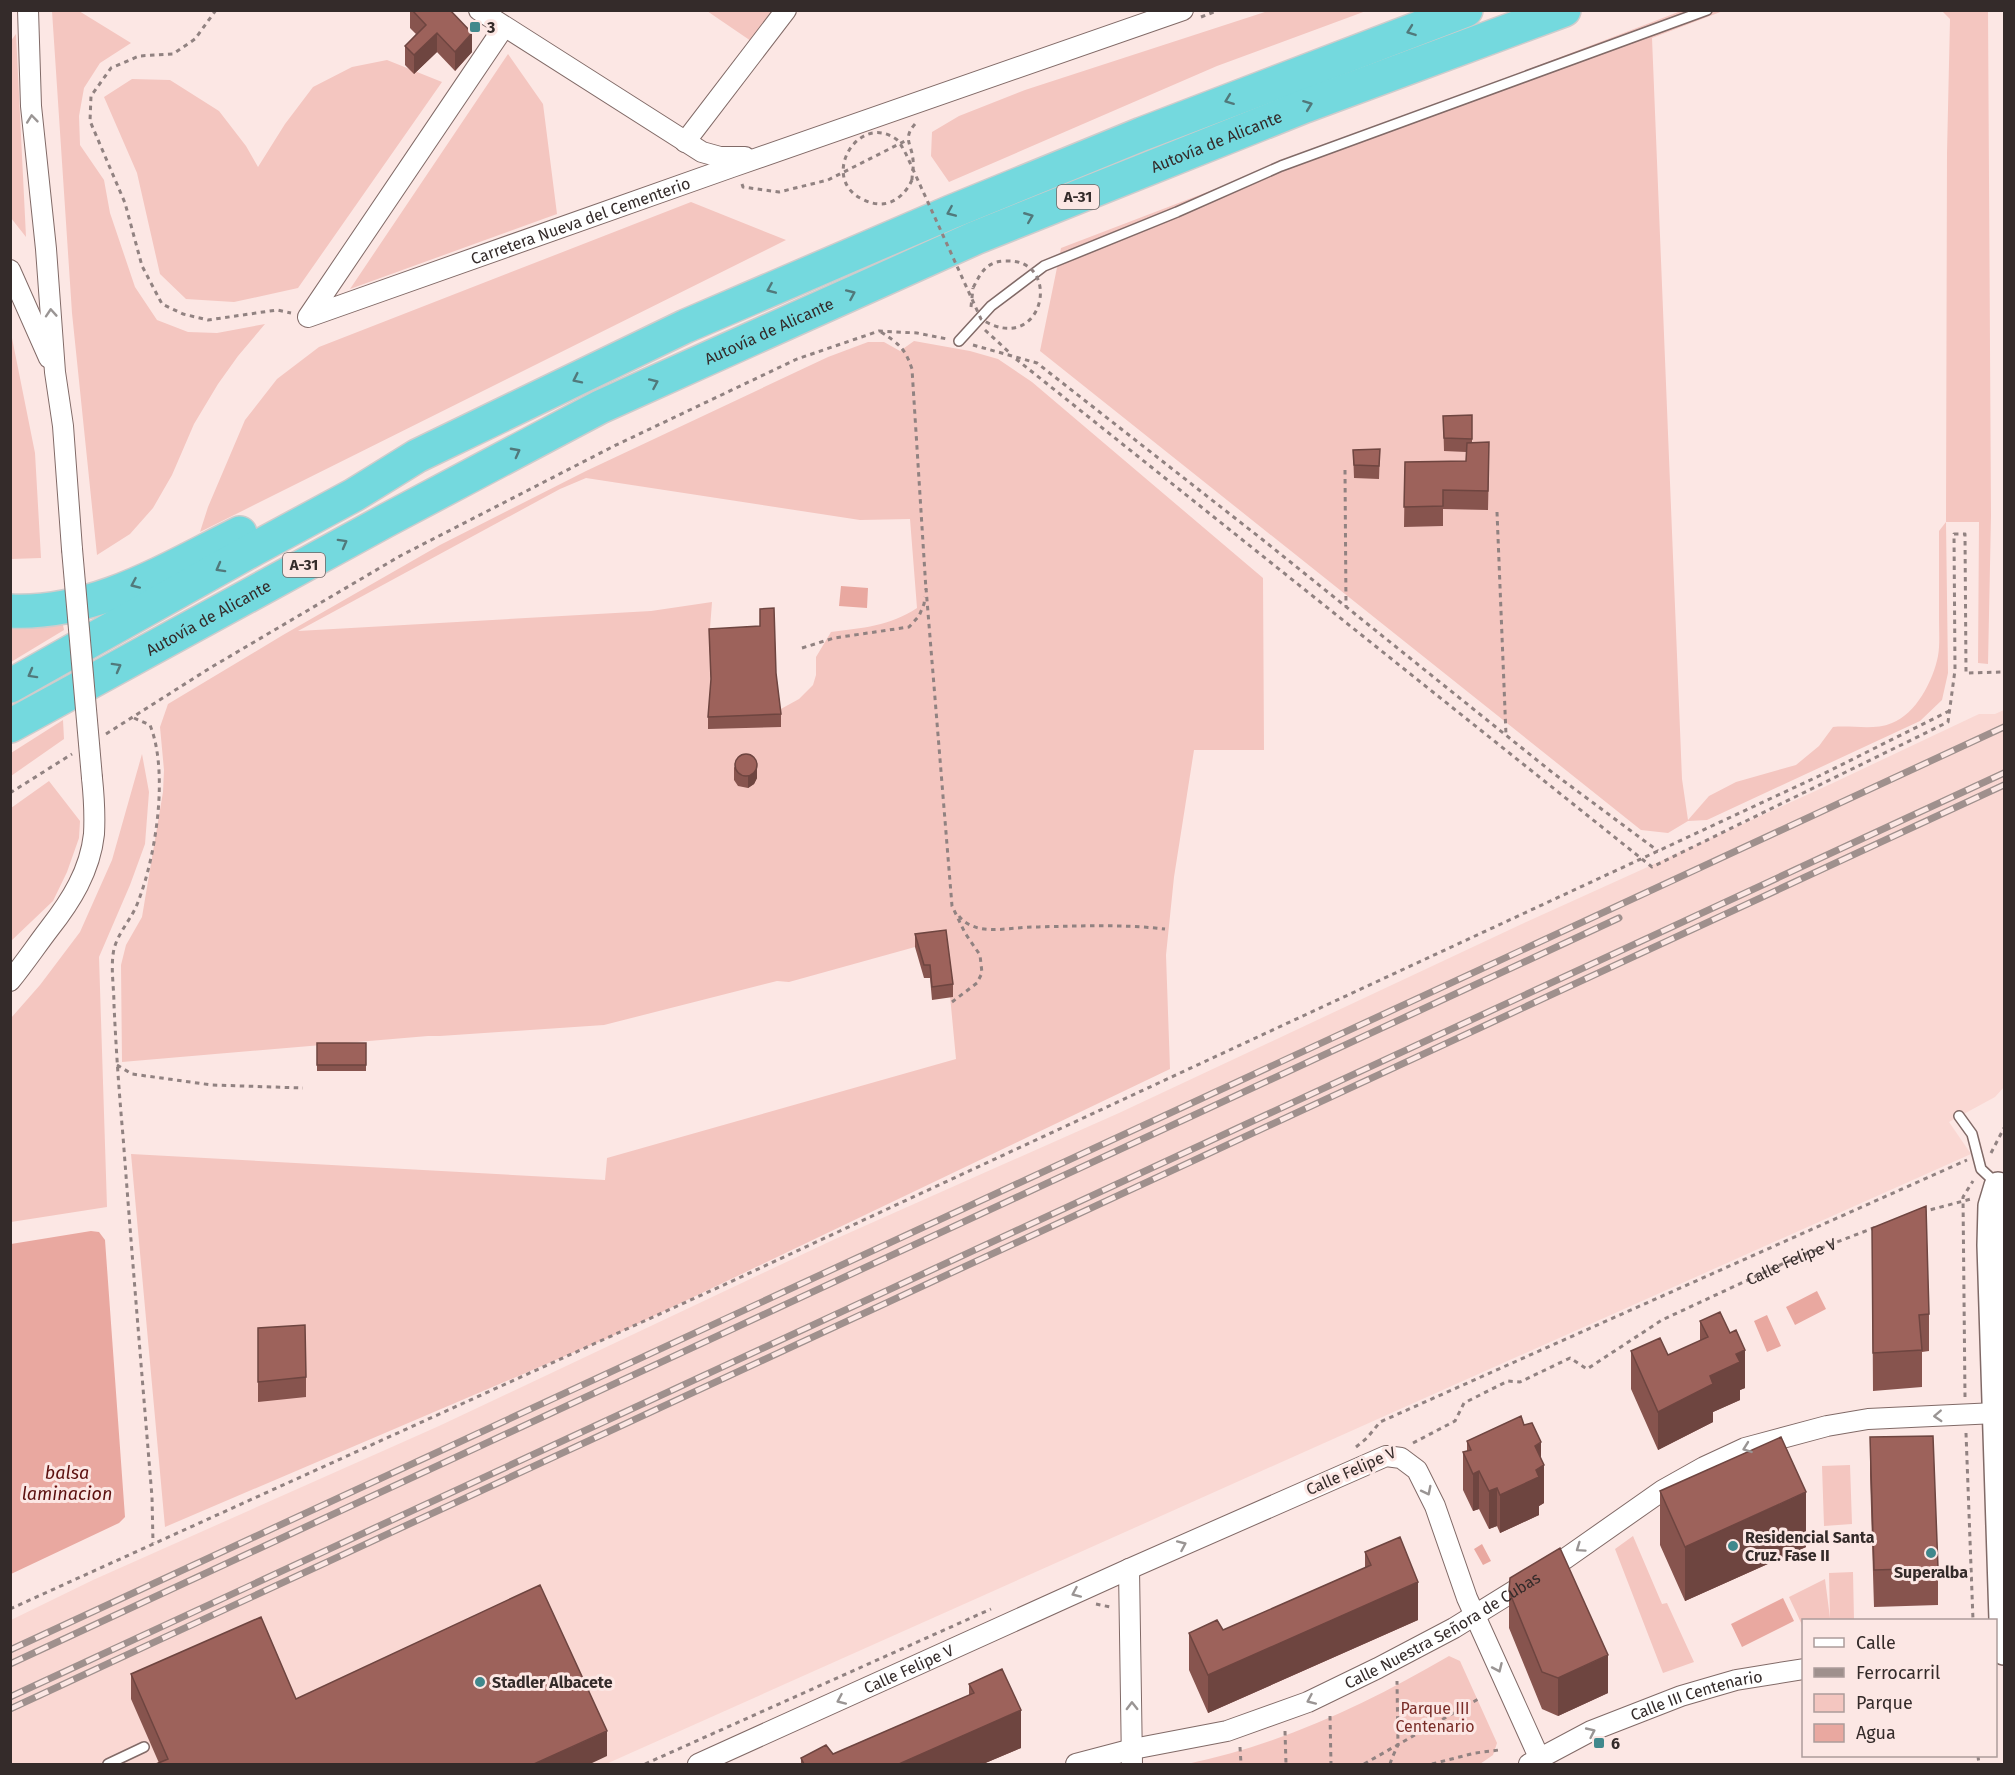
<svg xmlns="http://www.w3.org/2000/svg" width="2015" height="1775" font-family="'Fira Sans',sans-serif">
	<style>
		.built { fill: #fad8d3 }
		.green { fill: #f4c6c0; fill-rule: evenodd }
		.water { fill: #e9a8a0 }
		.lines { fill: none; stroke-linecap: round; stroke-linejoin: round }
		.lane-casing { stroke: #816a67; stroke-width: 12 }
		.street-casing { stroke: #816a67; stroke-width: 22 }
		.secondary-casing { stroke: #816a67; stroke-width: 30 }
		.highway-casing { stroke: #cecccc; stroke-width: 36 }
		.path { stroke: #918281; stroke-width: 3; stroke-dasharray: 4.5 4.5; stroke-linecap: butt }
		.lane { stroke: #fff; stroke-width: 9 }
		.street { stroke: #fff; stroke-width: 20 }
		.secondary { stroke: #fff; stroke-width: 27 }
		.highway { stroke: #74d9de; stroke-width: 33 }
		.rail-casing { stroke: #9f908d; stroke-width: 7 }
		.rail { stroke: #fce7e4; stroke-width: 4.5; stroke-dasharray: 14; stroke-linecap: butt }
		.street-bridge-casing { stroke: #816a67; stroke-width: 22; stroke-linecap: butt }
		.path-bridge { stroke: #918281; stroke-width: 3; stroke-dasharray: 4.5 4.5; stroke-linecap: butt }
		.street-bridge { stroke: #fff; stroke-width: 20 }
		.wall { fill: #87544e }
		.shaded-wall { fill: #6e4540 }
		.building { fill: #9d625b; stroke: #6e4540; stroke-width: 1.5 }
		.oneway { stroke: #51797b }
		.oneway2 { stroke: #9a9594 }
		.poi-dot { fill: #40888c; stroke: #fce7e4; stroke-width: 2 }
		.labels { text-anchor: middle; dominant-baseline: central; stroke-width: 6; stroke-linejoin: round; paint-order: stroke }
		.shield { fill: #fce7e4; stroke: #706362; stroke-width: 1.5 }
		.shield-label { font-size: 15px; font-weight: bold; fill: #342b2a }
		.poi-label { font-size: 16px; font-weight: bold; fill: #342b2a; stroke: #fce7e4; text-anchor: start }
		.street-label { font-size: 16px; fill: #342b2a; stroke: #fce7e4 }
		.park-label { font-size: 16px; fill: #7a2d28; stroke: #fce7e4 }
		.water-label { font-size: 18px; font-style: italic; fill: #5c100f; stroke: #fce7e4 }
	</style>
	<rect width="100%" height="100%" fill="#fce7e4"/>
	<path class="built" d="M2004 710V1087L1995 1097 1949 1122 1971 1154 606 1764H11V1620L93 1580 439 1426 833 1240 1119 1113 1524 923 1833 783 1979 714H1995Z"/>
	<path class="green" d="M52 11H79L131 43 100 63 84 88 79 116 80 145 104 180 110 213 135 287 157 320 188 332 217 333 265 324 238 356 218 384 194 424 172 475 153 508 130 534 97 555 72 313Z
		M707 11H776L751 41Z
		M1268 11H1366L1217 66 949 182 931 156 932 132 959 116 1025 90Z
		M1681 11H1723L1652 38 1682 779 1688 820 1709 796 1736 782 1796 765 1819 746 1833 727C1853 725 1873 731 1892 723 1916 714 1933 681 1938 656 1940 645 1939 631 1939 619 1939 590 1939 560 1939 531L1946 522 1947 153 1950 19 1942 11H1988L1991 516 1988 664 1978 663 1979 522H1946L1948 673 1942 700 1920 721 1707 820 1688 821 1668 833 1641 830 1040 351 1061 248Z
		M16 34 26 237 11 218 10 42Z
		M508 54 543 104 557 214 350 289Z
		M387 60 442 82 298 288 234 302 186 299 160 274 137 173 104 97 132 79 170 80 219 111 246 146 258 167 285 124 313 87 352 67Z
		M691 202 786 240 200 532 208 507 245 420 277 379 319 347Z
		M11 333 35 453 41 558 11 559Z
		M914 341 970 351 998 359 1032 382 1263 578 1264 750H1194L1174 877 1166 955 1170 1069 612 1336 165 1527 131 1154 605 1180 607 1158 956 1059 945 943 915 947 789 982 777 981 604 1025 440 1036H428L122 1062 121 965 126 945 142 917 163 792 164 770 160 727 168 704 283 635 440 545 586 471 828 357 868 342H884L900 351ZM586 478 860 520 910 519 917 608C890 626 862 628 831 632L816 657V675L813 685 799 699 779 710 709 642 712 602 651 611 298 631 560 489Z
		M62 620 64 630 11 662V623Z
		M63 720 64 739 11 776V753Z
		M142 754 149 792 145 844 130 885 99 957 107 1207 11 1222V1018L40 985 80 932 112 860Z
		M49 781 80 821 79 838 67 872 53 901 11 941V808Z
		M1850 1465 1852 1524 1824 1526 1822 1466Z
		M1633 1536 1662 1604 1667 1603 1694 1662 1663 1673 1615 1549Z
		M1853 1572 1854 1620H1804L1803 1627 1789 1597 1825 1579 1830 1618 1829 1573Z
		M1449 1656 1460 1661 1497 1743 1493 1755 1480 1764H1187C1280 1745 1367 1704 1449 1656Z"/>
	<path class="water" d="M841 586 868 588 867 608 839 606Z
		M91 1231 99 1232 105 1240 125 1517 119 1523 11 1574V1244Z
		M1817 1291 1826 1309 1795 1325 1786 1307Z
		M1767 1315 1781 1346 1767 1352 1754 1321Z
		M1482 1544 1491 1561 1483 1565 1474 1549Z
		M1783 1598 1794 1621 1742 1647 1731 1624Z"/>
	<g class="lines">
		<g class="lane-casing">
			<path id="lane" d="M959 341 991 306 1044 266 1177 212 1281 166 1707 10
				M1959 1116 1972 1134 1981 1169 1997 1184
				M108 1764 144 1747"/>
		</g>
		<g class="street-casing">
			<g id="street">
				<path d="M28 10 31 106 46 249 55 372 63 426 72 549"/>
				<path d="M479 10 702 152 720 157H745"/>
				<path id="s2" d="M504 27 308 317 732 167 1183 10"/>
				<path d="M685 142 786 10"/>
				<path d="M10 270 49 358"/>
				<path d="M10 981C24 964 36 946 49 929 71 901 90 871 94 834 95 815 94 797 92 778"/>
				<path d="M1129 1569 1132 1764"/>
				<path id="s3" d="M698 1764 1129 1569 1386 1456 1401 1458 1417 1470 1435 1506 1467 1598 1542 1764"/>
				<path id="s4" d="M1076 1764 1133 1749 1227 1731 1308 1702 1378 1668 1454 1628 1559 1563 1663 1490 1704 1467 1745 1448 1827 1426 1868 1419 1996 1413"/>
				<path id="s5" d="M1529 1764 1591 1731 1681 1696 1736 1680 1804 1669"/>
			</g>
		</g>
		<g class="secondary-casing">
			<path id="secondary" d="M1998 1186 1992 1206 1991 1245 2004 1651"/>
		</g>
		<g class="highway-casing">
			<g id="highway">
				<path d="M10 611C94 615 167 569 240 533"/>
				<path d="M10 686 254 549 354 495 417 456 686 326 951 212 1142 134 1466 10"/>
				<path id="s6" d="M10 726 385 521 600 407 975 238 1305 106 1564 10"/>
			</g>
		</g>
		<g class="path">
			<path d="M216 10 195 39 173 54 139 56 111 68 91 96 90 121 125 203 142 266 162 304 183 314 208 320 277 310 291 313"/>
			<path d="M1201 17 1219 10"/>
			<path d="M912 180C912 174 914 167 913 160 912 144 902 139 915 124"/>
			<path d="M742 184 743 187 779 192 828 180 907 140"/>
			<path d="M971 307 973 288"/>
			<path d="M985 330 1011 354"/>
			<path d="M881 332C899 344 905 348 912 369L926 590"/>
			<path d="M973 345 1037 363 1263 540 1553 773 1658 851"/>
			<path d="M1016 359 1652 867 1948 722 1955 670 1954 534H1965L1966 673 2004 672"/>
			<path d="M1345 470 1346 607"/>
			<path d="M1497 512 1506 735"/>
			<path d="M926 588 952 906 965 933 980 955 982 973 977 983 952 1002"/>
			<path d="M802 648 834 638 909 627 919 616 924 604 925 597"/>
			<path d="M134 718 150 725C169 772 156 856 138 902 131 921 115 935 113 955 111 971 114 989 114 1005 116 1048 119 1092 123 1136 132 1256 142 1376 152 1497L153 1543"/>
			<path d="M106 734 210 668 400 556 614 446 797 359 879 331 917 333 947 339"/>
			<path d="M10 793 72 754"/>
			<path d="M959 916C963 922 971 926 978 928 996 932 1016 927 1034 927 1078 926 1122 924 1165 929"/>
			<path d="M117 1065 132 1074 212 1085 303 1088"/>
			<path d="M1991 1153 2004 1128"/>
			<path d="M1922 1212 1971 1199"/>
			<path d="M1965 1397 1963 1197 1973 1181"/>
			<path d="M1966 1433 1973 1620"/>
			<path id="s1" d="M1413 1443 1455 1421 1464 1403 1508 1381 1520 1382 1570 1358 1587 1369 1662 1320 1793 1259 1876 1227"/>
			<path d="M1356 1447 1367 1438 1380 1422 1967 1160"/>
			<path d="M1096 1604 1110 1607"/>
			<path d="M10 1609 728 1283 1658 851 1819 776 1951 710"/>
			<path d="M1330 1716 1331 1764"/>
			<path d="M1285 1731 1286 1764"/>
			<path d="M1240 1747 1241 1764"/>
			<path d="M1978 1756 1979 1764"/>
			<path d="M645 1764 991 1609"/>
			<path d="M1364 1764 1480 1698"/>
			<path d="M1390 1764 1392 1758 1398 1745 1397 1681"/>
			<path d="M1432 1764 1475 1753 1499 1750"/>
		</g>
		<use href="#lane" class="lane"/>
		<use href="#street" class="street"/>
		<use href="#secondary" class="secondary"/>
		<use href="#highway" class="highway"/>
		<g class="rail-casing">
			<path id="rail" d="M10 1650 2004 727
				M10 1664 1619 918
				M10 1697 2004 773
				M10 1709 2004 785"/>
		</g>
		<use href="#rail" class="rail"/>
		<g class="street-bridge-casing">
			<path id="street-bridge" d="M72 549 92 778"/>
		</g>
		<path class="path-bridge" d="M912 180C906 193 895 204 880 204 874 204 868 202 862 199 819 178 858 112 896 139 900 142 903 149 906 154L981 319C1044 359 1064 258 1006 261 987 261 981 272 973 288"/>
		<use href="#street-bridge" class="street-bridge"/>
	</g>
	<path class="wall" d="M410 10H450L472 52 455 71 437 52 414 74 405 65V46L416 34 410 28Z
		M1472 415V443L1489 462 1488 510 1443 509V526L1404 527 1405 462 1466 461V452L1444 451 1443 416Z
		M1380 449 1379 479 1354 478 1353 450Z
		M709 629 776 673 781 714V727L708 729V717L711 683Z
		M734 767 757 778 754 784 748 788 738 786 734 780Z
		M915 934 953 984V997L932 1000 930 978H924L915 947Z
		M317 1043H366V1071H317Z
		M1872 1228 1929 1314V1351L1922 1352V1387L1873 1391Z
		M1700 1321 1745 1388 1740 1390V1400L1713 1412V1422L1658 1450 1631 1389V1351L1668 1355 1700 1341Z
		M258 1328 306 1377V1397L258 1402Z
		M1524 1425 1541 1459 1544 1503 1539 1506V1515L1500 1533 1497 1526 1489 1529 1479 1509 1473 1511 1463 1490V1452L1467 1451V1441Z
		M1870 1437 1938 1568V1605L1874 1607 1870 1475Z
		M1660 1491 1806 1547 1685 1601 1660 1545Z
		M1365 1552 1418 1620 1208 1713 1189 1670V1633L1223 1630 1365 1568Z
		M1509 1591 1608 1693 1558 1716 1542 1709 1509 1628Z
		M131 1674 296 1699 607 1756 159 1763 131 1699Z
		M969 1684 1021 1748 983 1764H801V1758L833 1754 969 1695Z"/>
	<path class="shaded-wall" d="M437 33V52L414 74V55Z
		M472 33V52L455 71V52Z
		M757 765V778L754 784 748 788V776Z
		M1745 1350V1388L1740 1390V1400L1713 1412V1422L1658 1450V1412L1710 1376 1736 1354Z
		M1541 1442V1467L1544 1465V1503L1539 1506V1515L1500 1533V1495L1535 1446Z
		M1479 1471V1509L1473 1511V1474Z
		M1497 1488V1526L1489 1529V1491Z
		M1806 1492V1547L1685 1601V1547Z
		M1418 1582V1620L1208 1713V1675Z
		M1608 1655V1693L1558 1716V1678Z
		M1021 1710V1748L983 1764H899Z
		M607 1731V1756L590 1764H534Z"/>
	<path class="building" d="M412 10H450L472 33 455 52 437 33 414 55 405 46 426 25Z
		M1472 415V439L1444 438 1443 416Z
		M1489 442 1488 491 1443 490V506L1404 507 1405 462 1466 461 1467 443Z
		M1380 449 1379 466 1354 465 1353 450Z
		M774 608 776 673 781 714 708 717 711 679 709 629 760 626V609Z
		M735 765a11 11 0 1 1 22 0a11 11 0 1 1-22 0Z
		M946 930 953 984 932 987 930 965H924L915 934Z
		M317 1043H366V1065H317Z
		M1926 1206 1929 1314 1919 1315 1922 1350 1873 1353 1872 1228Z
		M1720 1312 1730 1333 1736 1330 1745 1350 1736 1354 1740 1362 1710 1376 1713 1384 1658 1412 1631 1351 1660 1338 1668 1355 1708 1337 1700 1321Z
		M305 1325 306 1377 258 1382V1328Z
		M1521 1416 1524 1425 1532 1423 1541 1442 1535 1446 1544 1465 1536 1470 1539 1477 1500 1495 1497 1488 1489 1491 1479 1471 1473 1474 1463 1452 1471 1450 1467 1441Z
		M1933 1436 1938 1568 1874 1570 1870 1437Z
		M1781 1437 1806 1492 1685 1547 1660 1491Z
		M1400 1537 1418 1582 1208 1675 1189 1633 1217 1620 1223 1630 1371 1565 1365 1552Z
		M1560 1548 1608 1655 1558 1678 1542 1672 1509 1591 1510 1578Z
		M540 1585 607 1731 534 1764H156L168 1759 131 1674 261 1617 296 1699Z
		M1002 1669 1021 1710 899 1764H804L801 1758 826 1745 833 1754 974 1693 969 1684Z"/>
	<defs><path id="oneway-chevron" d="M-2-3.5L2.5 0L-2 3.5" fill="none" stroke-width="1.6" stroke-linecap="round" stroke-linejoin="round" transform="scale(1.5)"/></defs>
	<g class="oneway">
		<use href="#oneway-chevron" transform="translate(1411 31) rotate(160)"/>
		<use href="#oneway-chevron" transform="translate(1229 100) rotate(159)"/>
		<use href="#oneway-chevron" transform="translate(1308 105) rotate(-21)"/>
		<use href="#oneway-chevron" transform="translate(951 212) rotate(157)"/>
		<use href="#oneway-chevron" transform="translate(1029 217) rotate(-22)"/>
		<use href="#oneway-chevron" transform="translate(771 289) rotate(157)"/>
		<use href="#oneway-chevron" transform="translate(851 294) rotate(-24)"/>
		<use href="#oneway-chevron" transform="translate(577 379) rotate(154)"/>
		<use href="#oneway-chevron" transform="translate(654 383) rotate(-24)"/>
		<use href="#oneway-chevron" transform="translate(516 452) rotate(-28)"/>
		<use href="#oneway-chevron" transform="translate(343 543) rotate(-29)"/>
		<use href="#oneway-chevron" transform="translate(220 568) rotate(151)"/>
		<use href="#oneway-chevron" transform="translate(135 584) rotate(156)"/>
		<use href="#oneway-chevron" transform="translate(117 667) rotate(-29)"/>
		<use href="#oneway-chevron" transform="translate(32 674) rotate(151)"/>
	</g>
	<g class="oneway2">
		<use href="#oneway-chevron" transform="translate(32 119) rotate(-96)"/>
		<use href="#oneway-chevron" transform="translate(51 313) rotate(-94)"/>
		<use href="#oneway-chevron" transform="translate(1938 1416) rotate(177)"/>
		<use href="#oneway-chevron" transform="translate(1747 1448) rotate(160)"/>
		<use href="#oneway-chevron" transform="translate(1427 1491) rotate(63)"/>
		<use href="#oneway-chevron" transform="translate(1182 1545) rotate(-24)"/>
		<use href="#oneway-chevron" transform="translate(1580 1548) rotate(145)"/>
		<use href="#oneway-chevron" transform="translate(1076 1593) rotate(156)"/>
		<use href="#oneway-chevron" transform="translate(1498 1668) rotate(66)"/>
		<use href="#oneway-chevron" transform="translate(841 1700) rotate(156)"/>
		<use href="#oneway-chevron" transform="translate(1311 1700) rotate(156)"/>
		<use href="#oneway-chevron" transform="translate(1132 1706) rotate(-91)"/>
		<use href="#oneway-chevron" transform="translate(1591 1732) rotate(-25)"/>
	</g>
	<g class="poi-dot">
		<rect x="469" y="21" width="12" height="12" rx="3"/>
		<circle cx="1733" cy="1546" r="6"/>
		<circle cx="1931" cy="1553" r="6"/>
		<circle cx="480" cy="1682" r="6"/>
		<rect x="1593" y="1737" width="12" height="12" rx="3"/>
	</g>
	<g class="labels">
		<g class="shield">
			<rect x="1057" y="185" width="42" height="24" rx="4.5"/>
			<rect x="283" y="553" width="42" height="24" rx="4.5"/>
		</g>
		<g class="shield-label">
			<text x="1078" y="197">A-31</text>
			<text x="304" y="565">A-31</text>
		</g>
		<g class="poi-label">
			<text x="487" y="27">3</text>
			<text x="1745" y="1537">Residencial Santa<tspan x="1745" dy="18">Cruz. Fase II</tspan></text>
			<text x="1931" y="1572" text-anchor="middle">Superalba</text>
			<text x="492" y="1682">Stadler Albacete</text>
			<text x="1611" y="1743">6</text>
		</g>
		<g class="street-label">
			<text stroke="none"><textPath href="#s6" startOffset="1342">Autovía de Alicante</textPath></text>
			<text stroke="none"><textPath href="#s2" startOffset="639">Carretera Nueva del Cementerio</textPath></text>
			<text stroke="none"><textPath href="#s6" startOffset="856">Autovía de Alicante</textPath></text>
			<text stroke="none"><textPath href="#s6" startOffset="226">Autovía de Alicante</textPath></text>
			<text stroke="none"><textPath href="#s1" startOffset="436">Calle Felipe V</textPath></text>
			<text transform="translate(1351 1471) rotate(-24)">Calle Felipe V</text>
			<text stroke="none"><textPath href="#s4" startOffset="393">Calle Nuestra Señora de Cubas</textPath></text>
			<text stroke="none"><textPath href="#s3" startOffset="231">Calle Felipe V</textPath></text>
			<text stroke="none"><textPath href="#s5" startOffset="182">Calle III Centenario</textPath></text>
		</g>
		<g class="park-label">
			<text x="1435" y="1708">Parque III<tspan x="1435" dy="18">Centenario</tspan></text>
		</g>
		<g class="water-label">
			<text x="67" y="1473">balsa<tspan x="67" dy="21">laminacion</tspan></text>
		</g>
	</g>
	<rect width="2015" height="1775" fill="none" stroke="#342b2a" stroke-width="24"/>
	<rect x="1802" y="1619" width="195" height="138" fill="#fce7e4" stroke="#ac9c9a" stroke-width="1.5"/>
	<rect x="1814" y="1638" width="30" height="9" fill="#ffffff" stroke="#ac9c9a" stroke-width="1.5"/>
	<text x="1856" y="1649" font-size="18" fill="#342b2a">Calle</text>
	<rect x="1814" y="1668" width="30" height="9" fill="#9f908d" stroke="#ac9c9a" stroke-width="1.5"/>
	<text x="1856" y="1679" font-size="18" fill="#342b2a">Ferrocarril</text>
	<rect x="1814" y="1694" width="30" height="18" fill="#f4c6c0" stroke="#ac9c9a" stroke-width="1.5"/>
	<text x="1856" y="1709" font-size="18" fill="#342b2a">Parque</text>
	<rect x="1814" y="1724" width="30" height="18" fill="#e9a8a0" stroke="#ac9c9a" stroke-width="1.5"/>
	<text x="1856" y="1739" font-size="18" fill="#342b2a">Agua</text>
</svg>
